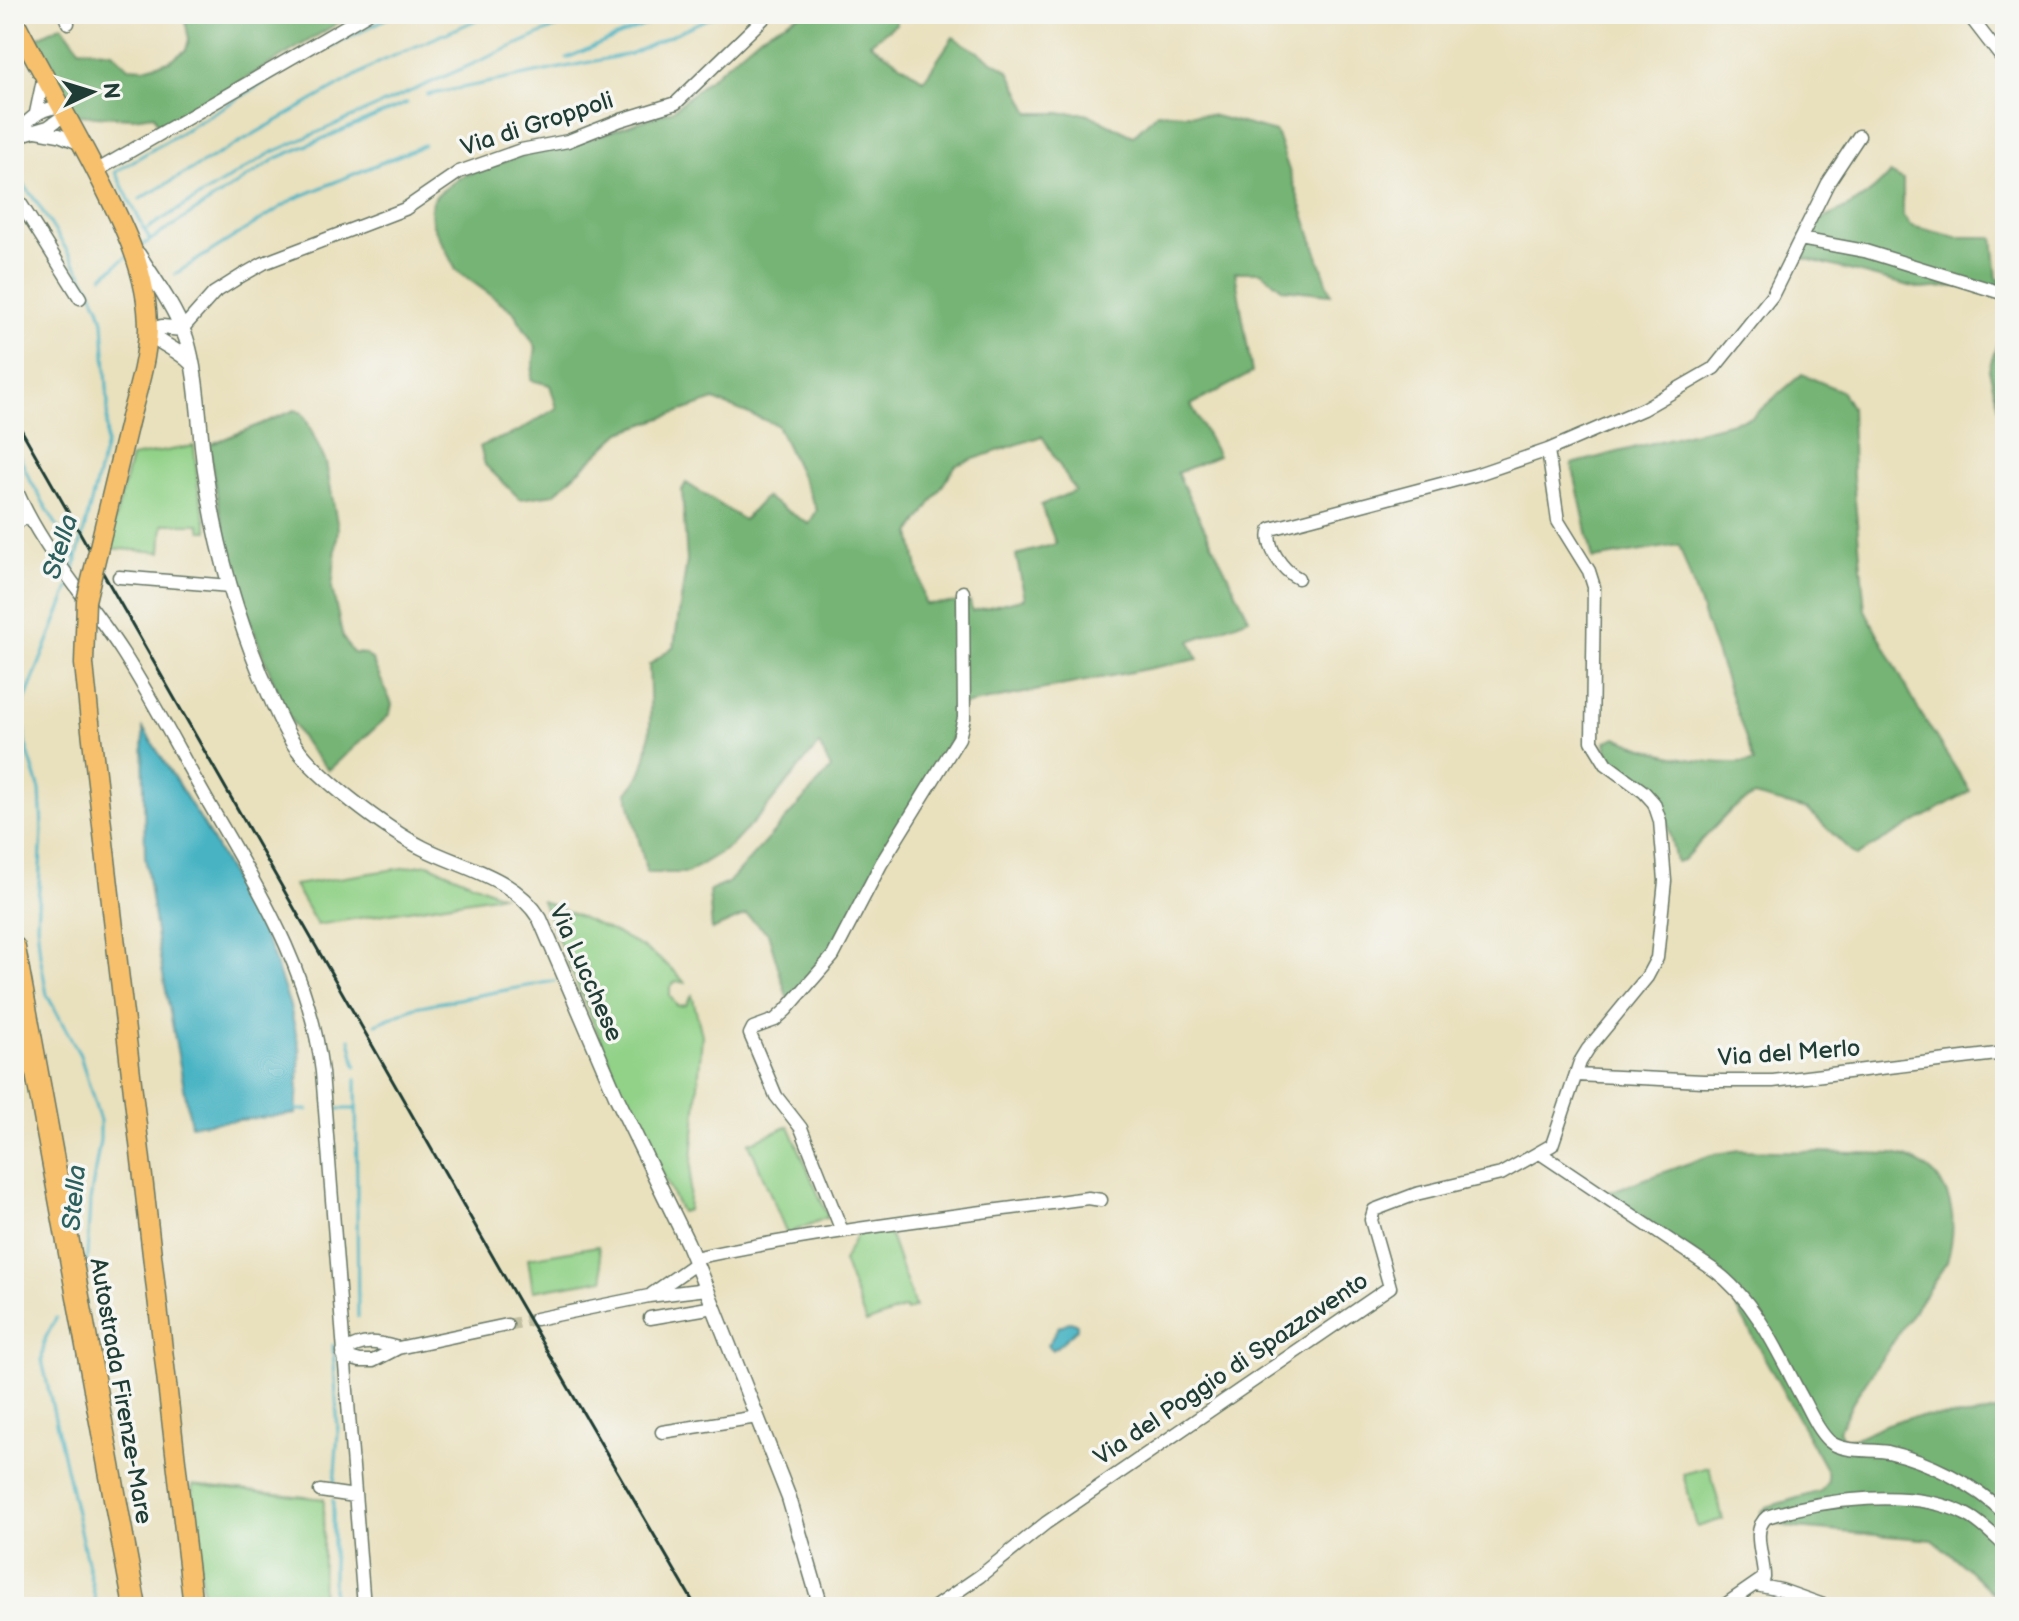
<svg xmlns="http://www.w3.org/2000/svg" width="2019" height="1621" font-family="'Balsamiq Sans',sans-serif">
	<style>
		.green { fill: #92d288; stroke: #58885e; stroke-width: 2 }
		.forest { fill: #75b474; stroke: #4a7854; stroke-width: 2; fill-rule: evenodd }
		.water { fill: #46b3c3; stroke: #32787c; stroke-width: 2 }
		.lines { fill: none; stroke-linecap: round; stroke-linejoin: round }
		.stream { stroke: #46b3c3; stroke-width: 3 }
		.minor-tunnel { stroke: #c1bfa2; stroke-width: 12; stroke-dasharray: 12 6; stroke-linecap: butt }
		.minor-casing { stroke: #667664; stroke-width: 15 }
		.tertiary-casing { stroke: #667664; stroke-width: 17 }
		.primary-casing { stroke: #667664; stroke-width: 21 }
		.motorway-casing { stroke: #667664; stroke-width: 25 }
		.minor { stroke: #fff; stroke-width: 12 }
		.tertiary { stroke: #fff; stroke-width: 14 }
		.primary { stroke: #f7c06c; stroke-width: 18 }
		.motorway { stroke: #f7c06c; stroke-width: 22 }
		.rail { stroke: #1f3d34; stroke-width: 3 }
		.primary-bridge-casing { stroke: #667664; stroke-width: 21; stroke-linecap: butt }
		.primary-bridge { stroke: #f7c06c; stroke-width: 18 }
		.labels { text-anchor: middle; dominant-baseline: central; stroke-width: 7; stroke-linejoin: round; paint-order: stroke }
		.street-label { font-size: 24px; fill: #1f3d34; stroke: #f6f6f2 }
		.water-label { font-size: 26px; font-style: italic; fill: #2b605f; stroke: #f6f6f2 }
	</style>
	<rect width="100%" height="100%" fill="#f6f6f2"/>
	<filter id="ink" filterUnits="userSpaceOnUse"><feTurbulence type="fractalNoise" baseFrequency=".0125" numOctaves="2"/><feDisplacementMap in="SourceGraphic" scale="16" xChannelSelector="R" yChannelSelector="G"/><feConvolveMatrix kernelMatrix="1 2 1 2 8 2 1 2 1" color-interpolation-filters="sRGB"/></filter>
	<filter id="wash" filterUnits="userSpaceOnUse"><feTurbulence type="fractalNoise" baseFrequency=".006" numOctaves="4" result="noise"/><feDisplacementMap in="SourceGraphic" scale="32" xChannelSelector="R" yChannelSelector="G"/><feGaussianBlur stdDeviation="1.8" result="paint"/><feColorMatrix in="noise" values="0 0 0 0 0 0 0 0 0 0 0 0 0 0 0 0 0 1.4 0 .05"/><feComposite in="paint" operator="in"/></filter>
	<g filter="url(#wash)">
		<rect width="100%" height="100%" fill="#e9e0bd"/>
		<path class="green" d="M194 446 198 487 208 531H201L199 524H163L161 552 108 548 131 457Z
			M428 864 501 895 317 925 294 885Z
			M542 901C587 920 654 944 685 983L676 981 670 987V996L677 1006 686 1005 692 995 702 1035 688 1210 681 1212 620 1086Z
			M789 1126 828 1217 787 1234 749 1143Z
			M888 1230 915 1307 906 1311 905 1308 866 1323 843 1261 857 1234Z
			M598 1246 604 1279 533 1291 528 1258Z
			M1709 1467 1723 1519 1697 1527 1683 1474Z
			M192 1485 324 1499 322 1607H204Z"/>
		<path class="forest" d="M195 14H353L160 130 154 115 133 118 77 115 33 40 62 25 79 48 112 52 128 67 144 68 169 61 186 50 189 39 185 20Z
			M801 14H895L896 24 870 43 924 80 953 37 1009 71 1030 113H1086L1133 136 1157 113 1211 115 1276 132 1331 294 1283 289 1261 272H1235L1252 373 1191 405 1218 456 1177 473 1249 618 1190 641 1198 659 958 706 954 734 885 850 835 944 788 1000 768 933 746 915 712 930 709 891 728 883 831 769 819 744 763 812 731 846 687 873H647L627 792C657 766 650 702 649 665L674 646 687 561 682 490 686 483 744 520 765 497 809 524 817 510 777 425 714 400 621 432 554 494 520 499 485 465 480 446 517 432 557 408 550 385 531 380 536 347 513 311 456 270 432 223 431 210 433 200 438 194 462 176 523 155 564 148 673 110 761 35ZM1042 436 1075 491 1041 505 1056 544 1016 555 1025 598 972 611 970 602 925 604 911 533 956 465Z
			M1890 173 1903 180V216L1911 226 1956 237H1993L1997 279 2005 281V304L2000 296 1961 286 1921 289 1799 257 1815 222C1846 209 1868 199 1890 173Z
			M2005 319V433L1989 369Z
			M1802 374 1841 391 1851 407 1853 478 1865 610 1918 709 1970 791 1856 856 1808 810 1754 796 1731 810 1683 860 1676 862 1664 807 1608 755 1606 742 1616 737C1658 756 1708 766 1754 762L1679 545 1593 559 1572 464 1752 417Z
			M295 410 302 413 306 419 326 463 338 528 332 588 343 638 353 653 365 654 372 660 392 704 390 713 386 718 329 770C298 742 284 708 269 670 239 597 219 523 209 445Z
			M1739 1150 1894 1154C1950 1166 1961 1212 1947 1262L1855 1398 1839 1430 1843 1438H1855L1887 1424 1910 1417 1973 1416 2005 1409V1605L1967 1568 1933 1540 1796 1528 1766 1521 1761 1516V1512L1767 1507 1821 1491 1828 1481 1827 1471 1736 1306 1704 1260 1606 1193 1711 1155Z"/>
		<path class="water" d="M143 728 205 827 270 948 290 1006 300 1051 296 1114 191 1125 159 953 145 856Z
			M1071 1321 1077 1324V1329L1053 1350 1048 1345 1058 1327Z"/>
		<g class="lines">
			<path class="stream" d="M567 58 671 14
				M427 95 630 54 718 14
				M14 171 38 204 89 286 99 307 103 321 108 404 106 444 72 577
				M140 199 380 62 490 14
				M148 228 271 153 586 14
				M150 240 115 172 282 72 395 14
				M143 245 277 158 407 103
				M175 274 294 199 424 145
				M103 276 126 257
				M14 444 29 478 77 560
				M70 585 22 708 25 743 40 790 42 830 37 924 40 955 47 995 80 1055 100 1121V1140L90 1201 86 1273
				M376 1024 415 1007 554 981
				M350 1039 356 1066
				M356 1079 358 1317
				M338 1109H355
				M296 1110H308
				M56 1318 44 1341 42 1360 97 1607
				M333 1345 338 1433 334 1486
				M333 1607V1500"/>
		</g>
	</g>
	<g filter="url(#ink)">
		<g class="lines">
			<path class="minor-tunnel" d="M507 1325 536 1319"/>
			<g class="minor-casing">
				<path id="minor" d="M64 14 68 23
					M1968 14 2005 62
					M36 113 44 75
					M37 131 59 135 81 144
					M14 134C30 120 39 107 62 107
					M14 137 48 127 66 114
					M96 171 367 14
					M14 193 80 298
					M1800 239 1865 251 2005 294
					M182 329 214 293 241 276 264 263 405 209 459 172 521 150 568 141 621 120 676 103 768 14
					M14 484C39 547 87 597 123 653 153 700 179 751 207 800 258 889 310 969 322 1072L364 1607
					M14 524 29 516
					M119 577 230 586
					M1298 578C1283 571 1264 545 1271 529L1475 475 1548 450 1643 409 1714 368 1772 296 1828 183 1859 136
					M1576 1075 1703 1081H1773L2005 1053
					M1540 1153 1714 1270C1755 1300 1777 1350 1800 1394 1808 1408 1816 1429 1829 1441 1843 1453 1870 1449 1888 1452 1928 1461 1976 1485 2005 1514
					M842 1231 801 1128 776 1096 750 1034 753 1028 775 1020 786 1010 833 956 881 864 959 738 964 718 963 592
					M694 1258C824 1230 957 1216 1088 1198L1101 1200
					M652 1294 696 1263
					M650 1318 714 1307
					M536 1319 649 1296 707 1289
					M343 1352C364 1339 376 1342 398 1348
					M343 1356 360 1361H373L398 1348 507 1325
					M662 1432 757 1417
					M320 1491 355 1496
					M1756 1585 1781 1590 1829 1607
					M935 1607 980 1576 1046 1523 1390 1287 1371 1220 1374 1210 1416 1194 1501 1174 1552 1145 1580 1062 1588 1049 1647 977 1657 958 1665 881 1660 821 1654 803 1644 792 1606 764 1592 741 1594 587 1589 571 1558 521 1548 450
					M1722 1607 1764 1578C1765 1559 1750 1530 1767 1517 1822 1499 1914 1487 1967 1515 1981 1522 1993 1535 2005 1546"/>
			</g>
			<g class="tertiary-casing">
				<path id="tertiary" d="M138 254C155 280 175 308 186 338 198 373 199 432 205 470 215 541 234 609 261 675 271 697 279 721 292 741 313 775 387 830 423 848 465 869 514 877 540 919L617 1098 687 1242 709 1295 789 1498 821 1607
					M182 329 162 327 148 331C160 345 178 349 191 363"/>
			</g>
			<g class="primary-casing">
				<path id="primary" d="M14 19C41 72 71 122 98 175 123 224 148 272 148 329 147 360 138 389 130 418
					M90 722 193 1607"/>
			</g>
			<g class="motorway-casing">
				<path id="motorway" d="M14 948 135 1607"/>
			</g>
			<use href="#minor" class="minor"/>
			<use href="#tertiary" class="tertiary"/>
			<use href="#primary" class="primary"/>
			<use href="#motorway" class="motorway"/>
			<path class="rail" d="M14 417 517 1299 696 1607"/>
			<g class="primary-bridge-casing">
				<path id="primary-bridge" d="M90 722 84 664 86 601 130 418"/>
			</g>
			<use href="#primary-bridge" class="primary-bridge"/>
		</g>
	</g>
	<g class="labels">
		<g class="street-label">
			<text transform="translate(537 124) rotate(-18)">Via di Groppoli</text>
			<text transform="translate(586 973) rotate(66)">Via Lucchese</text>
			<text transform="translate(1789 1053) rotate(-4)">Via del Merlo</text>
			<text transform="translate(1231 1369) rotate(-34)">Via del Poggio di Spazzavento</text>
			<text transform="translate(121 1391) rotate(80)">Autostrada Firenze-Mare</text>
		</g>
		<g class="water-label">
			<text transform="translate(61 547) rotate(-73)">Stella</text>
			<text transform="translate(75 1198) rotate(-85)">Stella</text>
		</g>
	</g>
	<rect width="2019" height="1621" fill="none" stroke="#f6f6f2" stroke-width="48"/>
	<g transform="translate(92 92) rotate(86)" stroke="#f6f6f2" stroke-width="6" paint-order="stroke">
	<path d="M0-6L14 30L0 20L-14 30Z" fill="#1f3d34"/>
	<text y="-12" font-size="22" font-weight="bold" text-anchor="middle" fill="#1f3d34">N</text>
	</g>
</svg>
